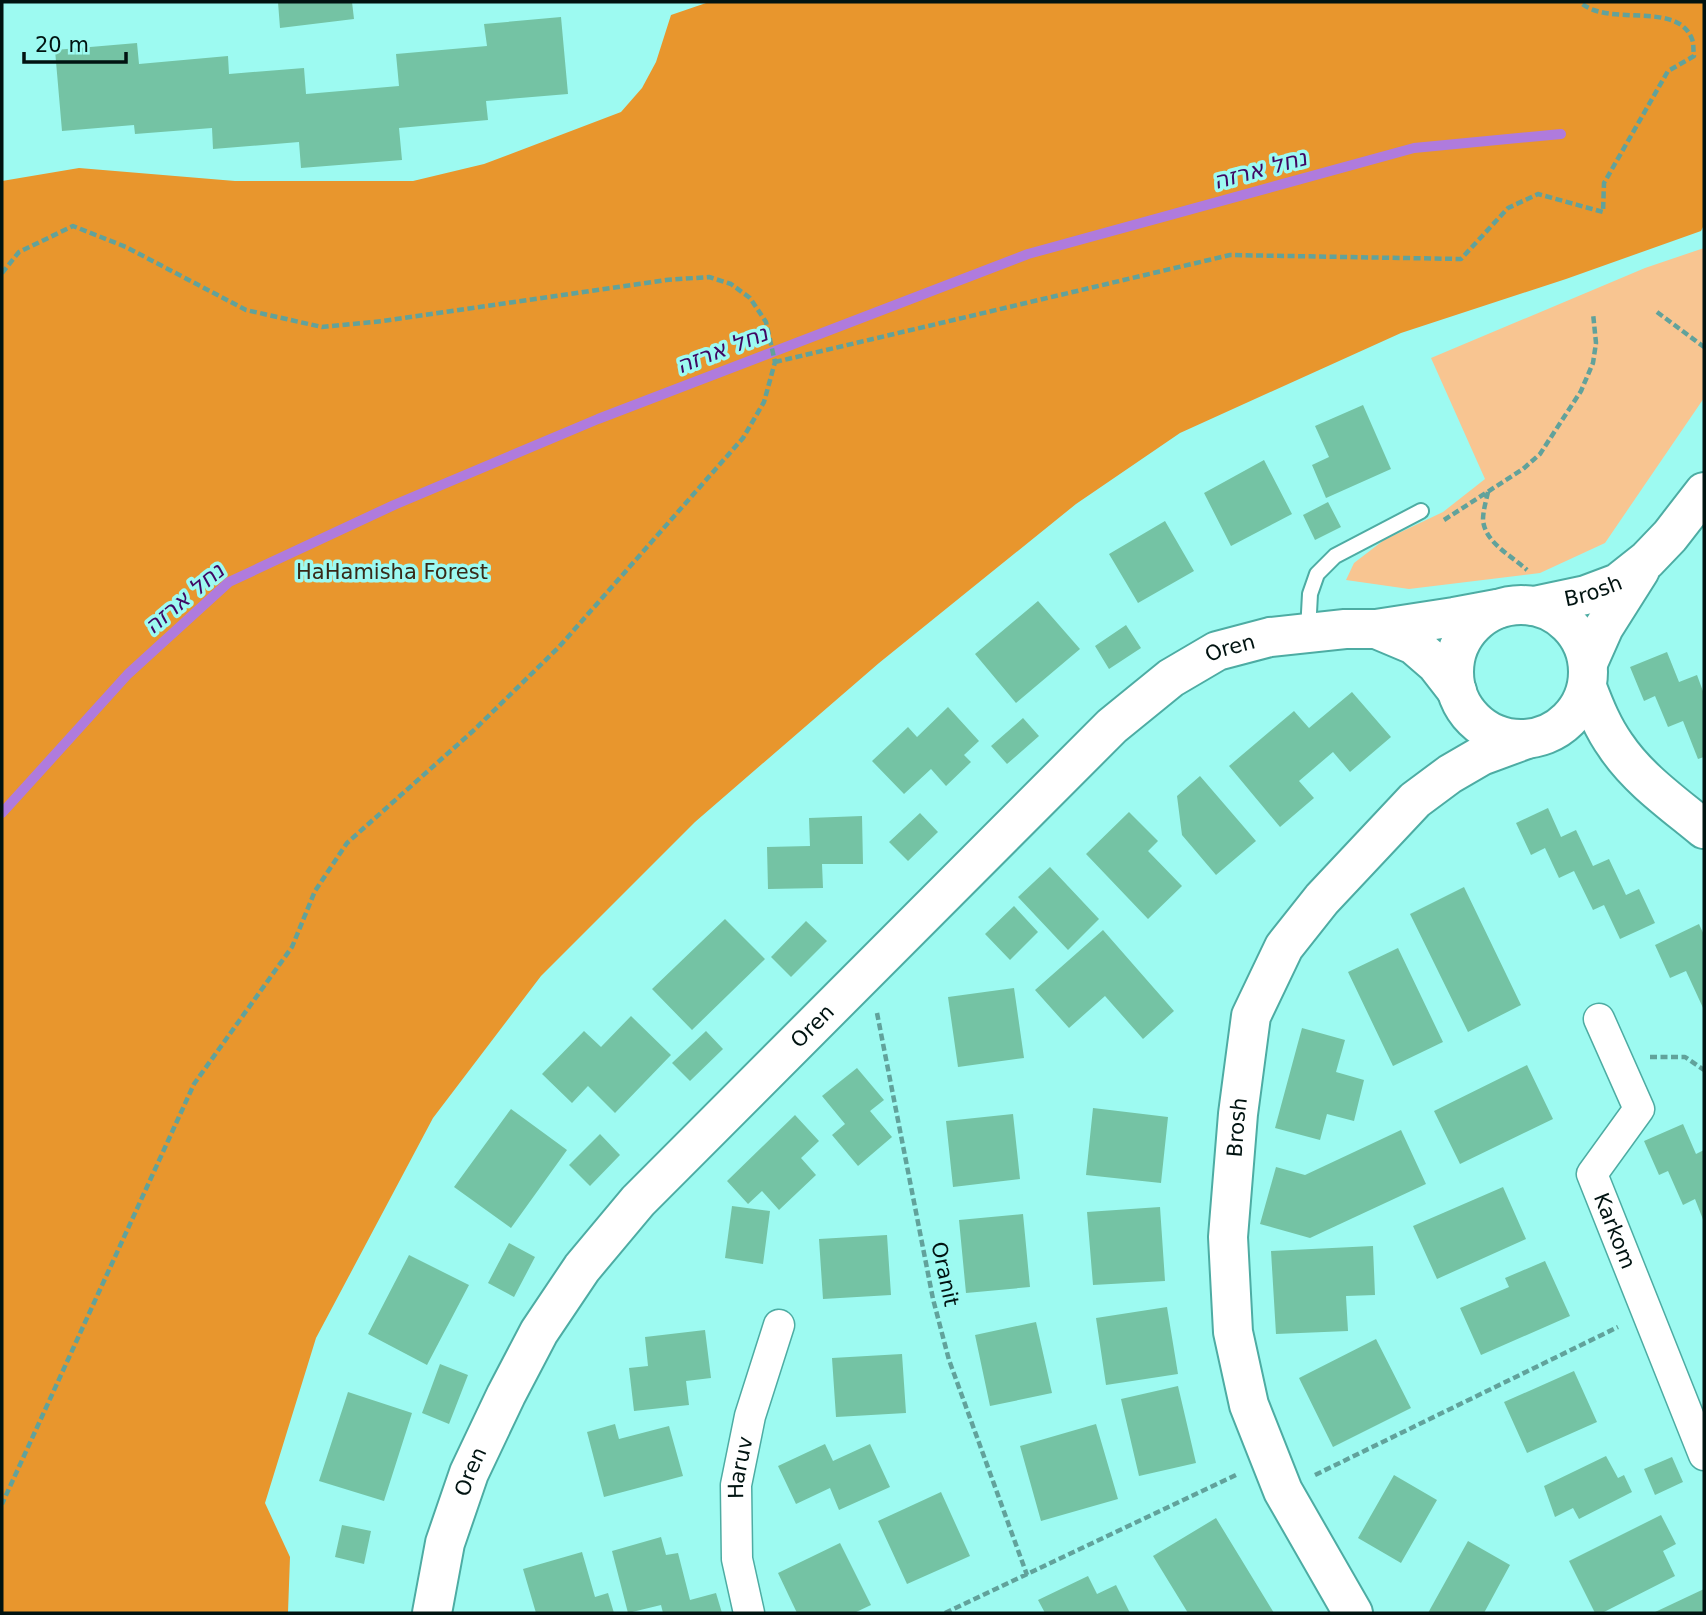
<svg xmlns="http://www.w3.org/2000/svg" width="1706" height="1615" font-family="'DejaVu Sans',Heebo,sans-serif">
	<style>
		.green { fill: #f8c591 }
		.forest { fill: #e8962d }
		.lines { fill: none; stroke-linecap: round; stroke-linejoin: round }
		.stream { stroke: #af7bdd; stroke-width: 10 }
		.building { fill: #74c3a4 }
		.lane-casing { stroke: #4daca3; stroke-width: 18 }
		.street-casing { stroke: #4daca3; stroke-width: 33 }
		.secondary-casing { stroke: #4daca3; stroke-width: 42 }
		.path { stroke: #61a29b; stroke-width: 4.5; stroke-dasharray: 7 3.5; stroke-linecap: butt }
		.lane { stroke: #fff; stroke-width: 14 }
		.street { stroke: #fff; stroke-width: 30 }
		.secondary { stroke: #fff; stroke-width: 38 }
		.labels { text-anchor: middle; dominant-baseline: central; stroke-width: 7; stroke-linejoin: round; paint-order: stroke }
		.park-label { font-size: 21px; fill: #382918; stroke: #9dfaf1 }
		.street-label { font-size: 21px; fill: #011311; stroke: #9dfaf1 }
		.water-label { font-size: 23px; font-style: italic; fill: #400762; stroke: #9dfaf1 }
	</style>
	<rect width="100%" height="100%" fill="#9dfaf1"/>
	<path class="green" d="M1704 248V398L1605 543 1540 573 1409 589 1346 580 1354 563 1384 540 1443 512 1485 479 1431 358 1645 268Z"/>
	<path class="forest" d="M709 2H1704V225L1701 231 1566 279 1401 333 1180 433 1076 504 879 663 695 822 541 976 433 1118 316 1338 265 1503 290 1557 288 1612 2 1613V181L79 168 235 181H413L484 164 621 112 642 88 656 62 671 15Z"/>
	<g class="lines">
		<path class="stream" d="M2 813 128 674 229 582 394 505 598 419 1028 254 1414 148 1561 134"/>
	</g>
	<path class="building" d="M278 2H352L354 19 280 28Z
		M561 17 568 94 486 101 488 120 399 128 402 160 301 168 299 142 213 149 212 128 135 134 134 125 62 131 55 50 137 43 139 64 228 56 229 74 304 68 306 94 399 86 396 54 487 46 484 24Z
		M1363 405 1391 469 1326 498 1312 465 1329 457 1315 426Z
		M1264 460 1292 514 1231 546 1204 493Z
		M1328 502 1341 527 1315 540 1303 515Z
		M1165 521 1194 571 1138 603 1109 554Z
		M1038 601 1080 649 1016 703 975 654Z
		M1126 625 1141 648 1109 669 1095 646Z
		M1667 652 1679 682 1697 675 1704 694V757L1698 759 1683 721 1668 727 1655 696 1644 701 1630 667Z
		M1352 692 1391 737 1350 772 1333 752 1299 781 1314 798 1280 827 1229 766 1294 711 1309 728Z
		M948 707 979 741 964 755 971 762 946 786 931 769 904 794 872 761 908 727 917 737Z
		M1023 718 1039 736 1007 764 991 746Z
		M1200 776 1256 841 1216 875 1182 835 1177 796Z
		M1548 808 1561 837 1576 830 1593 866 1609 859 1626 895 1639 889 1655 923 1620 939 1604 905 1593 910 1574 871 1559 878 1545 848 1531 855 1516 823Z
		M1129 812 1158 841 1148 851 1182 886 1148 919 1086 854Z
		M920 813 938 832 908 861 889 842Z
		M862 816 863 864H822L823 888 768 889 767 847 810 846 809 818Z
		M1050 867 1099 919 1068 950 1018 897Z
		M1464 887 1521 1005 1468 1032 1410 914Z
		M1014 906 1038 932 1010 960 985 934Z
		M725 919 765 959 692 1030 652 989Z
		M806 921 827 941 791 977 771 957Z
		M1699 924 1704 935V1010L1686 971 1670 978 1655 945Z
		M1103 930 1174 1011 1143 1039 1105 996 1069 1028 1035 990Z
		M1398 948 1443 1042 1393 1066 1348 972Z
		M1014 988 1024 1058 958 1067 948 997Z
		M631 1016 671 1055 615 1113 588 1086 572 1103 542 1074 584 1031 601 1047Z
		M1302 1028 1345 1040 1336 1072 1364 1080 1354 1121 1327 1114 1320 1140 1275 1128Z
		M706 1031 723 1049 690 1081 672 1063Z
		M1527 1065 1553 1119 1460 1164 1434 1111Z
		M857 1068 884 1100 870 1111 892 1137 858 1166 832 1135 845 1124 822 1096Z
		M1093 1108 1168 1117 1161 1183 1086 1175Z
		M511 1109 567 1150 511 1228 454 1187Z
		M1013 1114 1020 1179 953 1187 946 1121Z
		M795 1115 819 1141 801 1158 816 1175 779 1210 762 1191 748 1204 727 1181Z
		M1683 1124 1696 1154 1704 1150V1222L1695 1199 1683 1205 1668 1171 1659 1175 1644 1141Z
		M1401 1130 1426 1184 1310 1238 1260 1224 1276 1167 1305 1175Z
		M600 1134 620 1155 590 1186 569 1165Z
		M1503 1187 1526 1239 1437 1279 1413 1226Z
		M732 1206 770 1211 763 1264 725 1258Z
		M1160 1207 1165 1281 1093 1285 1087 1212Z
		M1023 1214 1030 1287 966 1293 959 1220Z
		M887 1235 891 1295 823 1299 819 1239Z
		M509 1243 535 1257 514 1297 488 1283Z
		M1373 1246 1375 1295 1346 1296 1348 1331 1276 1334 1271 1251Z
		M409 1255 469 1285 427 1365 368 1334Z
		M1545 1261 1570 1316 1481 1355 1460 1308 1509 1287 1505 1278Z
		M1167 1307 1178 1374 1106 1385 1096 1318Z
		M1036 1322 1052 1393 990 1406 975 1335Z
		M705 1330 711 1378 686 1381 689 1405 634 1411 629 1368 648 1366 645 1337Z
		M1376 1339 1411 1408 1333 1447 1299 1378Z
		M902 1354 906 1413 836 1417 832 1358Z
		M440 1364 468 1375 449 1424 422 1413Z
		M1574 1371 1597 1422 1527 1453 1504 1402Z
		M1178 1386 1196 1463 1139 1476 1121 1399Z
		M348 1392 412 1413 384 1501 319 1481Z
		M615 1424 619 1439 669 1426 683 1476 604 1497 587 1432Z
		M1096 1424 1118 1499 1041 1521 1020 1446Z
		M825 1444 833 1461 870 1444 890 1487 839 1510 830 1488 796 1504 778 1466Z
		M1606 1456 1618 1478 1624 1475 1632 1492 1579 1519 1573 1508 1555 1517 1544 1486Z
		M1672 1457 1683 1482 1655 1495 1644 1469Z
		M1394 1475 1437 1500 1401 1563 1358 1538Z
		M941 1492 970 1556 907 1584 878 1521Z
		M1661 1515 1676 1544 1663 1551 1675 1576 1602 1613H1595L1569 1561Z
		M1216 1518 1274 1613H1188L1153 1556Z
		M342 1525 371 1531 364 1564 335 1557Z
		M661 1537 666 1555 678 1553 690 1600 716 1593 722 1613H663L661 1605 628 1613 612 1551Z
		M1468 1541 1510 1565 1484 1613H1428Z
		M840 1543 871 1605 854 1613H797L778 1573Z
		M582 1552 595 1597 608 1593 614 1613H536L523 1569Z
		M1088 1576 1097 1594 1116 1585 1130 1613H1045L1038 1600Z
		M1704 1589V1613H1653Z"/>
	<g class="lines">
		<g class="lane-casing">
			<path id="lane" d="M1308 631 1310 594 1317 574 1335 556 1421 511"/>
		</g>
		<g class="street-casing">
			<g id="street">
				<path id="s1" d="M1599 1019 1639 1109 1592 1174 1704 1455"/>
				<path id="s2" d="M749 1613 737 1559 736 1485 750 1416 779 1325"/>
			</g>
		</g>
		<g class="secondary-casing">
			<g id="secondary">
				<circle cx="1521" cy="672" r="67"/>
				<path id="s3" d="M1534 606 1586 595 1618 583 1647 560 1670 536 1704 492"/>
				<path d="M1376 629 1414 645 1436 664 1457 691"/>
				<path d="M1588 663 1604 627 1640 570"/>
				<path d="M1587 687C1595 708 1603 728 1616 746 1638 779 1674 804 1704 829"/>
				<path id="s4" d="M432 1613 445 1543 469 1473 506 1395 539 1332 582 1268 638 1201 1112 726 1171 678 1217 651 1270 637 1345 629H1376L1454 617 1497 609"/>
				<path id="s5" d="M1353 1613 1283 1491 1249 1405 1233 1332 1228 1237 1238 1114 1251 1016 1284 947 1322 899 1415 800 1450 774 1481 756 1527 739"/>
			</g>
		</g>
		<path class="path" d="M2 273 19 252 73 226 126 247 246 310 322 327 383 321 666 280 709 277 731 284 750 298 766 322 775 362 764 402 743 438 559 647 473 731 347 843 315 891 292 947 194 1084 2 1504
			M1657 312 1704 347
			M775 362 1230 255 1461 259 1508 208 1538 194 1603 212 1604 183 1668 71 1694 56C1693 50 1694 44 1692 39 1677 0 1608 28 1580 2
			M1488 492C1486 501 1483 511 1483 520 1485 543 1512 556 1527 570
			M1444 520 1523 469 1540 454 1581 391 1593 363 1596 343 1593 313
			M877 1013 933 1299 949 1360 1027 1575
			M1650 1057H1685L1704 1070
			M1315 1475 1618 1327
			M945 1613 1238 1474"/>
		<use href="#lane" class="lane"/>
		<use href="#street" class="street"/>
		<use href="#secondary" class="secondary"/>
	</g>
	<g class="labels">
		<g class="park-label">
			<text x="392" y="572">HaHamisha Forest</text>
		</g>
		<g class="street-label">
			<text stroke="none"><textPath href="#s3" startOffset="61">Brosh</textPath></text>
			<text stroke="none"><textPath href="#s4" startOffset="1281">Oren</textPath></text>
			<text stroke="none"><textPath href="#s4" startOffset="714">Oren</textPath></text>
			<text stroke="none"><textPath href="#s5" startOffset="513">Brosh</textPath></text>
			<text stroke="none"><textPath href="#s1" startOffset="240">Karkom</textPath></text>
			<text transform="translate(945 1274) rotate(78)">Oranit</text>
			<text stroke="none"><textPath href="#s2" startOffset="147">Haruv</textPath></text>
			<text stroke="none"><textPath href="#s4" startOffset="147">Oren</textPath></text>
		</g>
		<g class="water-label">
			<text transform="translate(1260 169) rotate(-15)">נחל ארזה</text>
			<text transform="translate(722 349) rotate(-21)">נחל ארזה</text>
			<text transform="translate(184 598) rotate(-40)">נחל ארזה</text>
		</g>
	</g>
	<rect width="1706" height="1615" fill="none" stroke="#011311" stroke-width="7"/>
	<path d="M24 52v10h102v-10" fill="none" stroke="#011311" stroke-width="3.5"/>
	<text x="35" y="52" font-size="21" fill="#011311" stroke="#9dfaf1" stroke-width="5" paint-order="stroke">20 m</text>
</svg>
